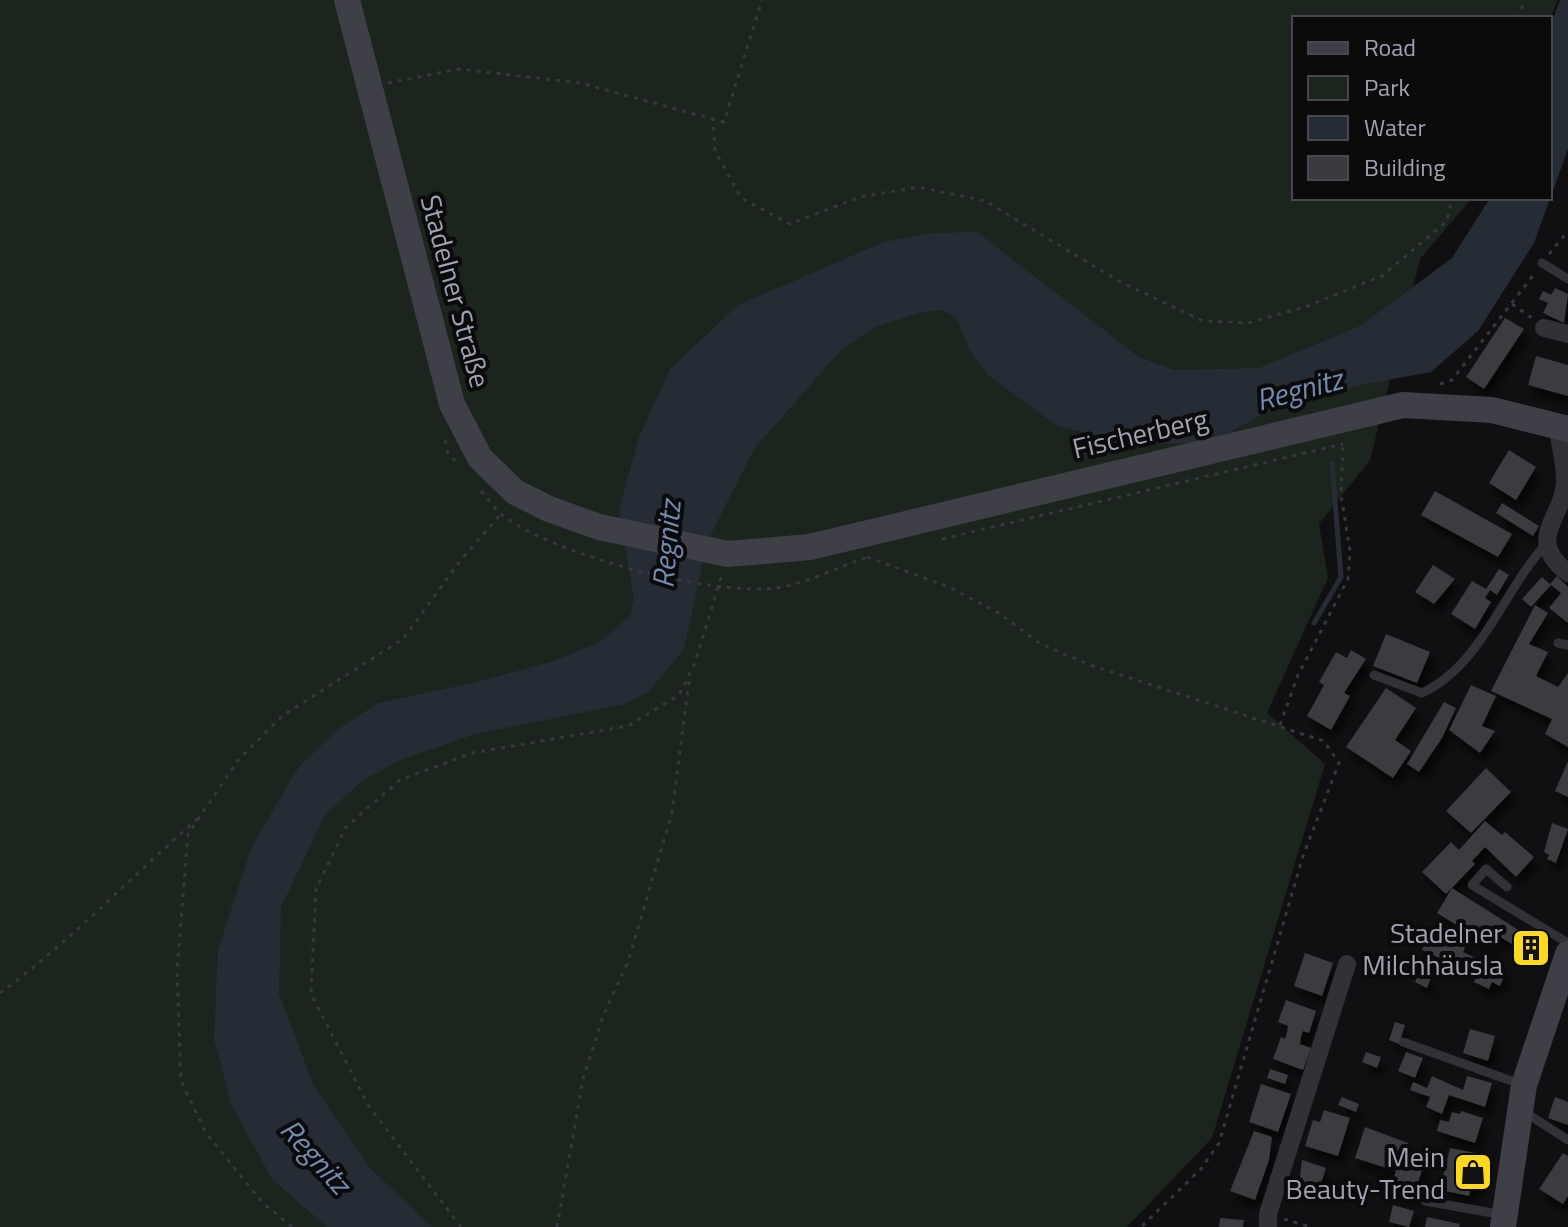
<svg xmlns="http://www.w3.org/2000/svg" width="1568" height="1227" font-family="'Titillium Web',sans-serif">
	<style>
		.green { fill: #1c241e }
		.water { fill: #262c35 }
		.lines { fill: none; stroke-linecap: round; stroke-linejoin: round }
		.stream { stroke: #262c35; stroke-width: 5 }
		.building { fill: #3a3a3f; filter: url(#shadow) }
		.path { stroke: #37373e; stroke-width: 3; stroke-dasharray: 4 6; stroke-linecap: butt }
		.service { stroke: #313137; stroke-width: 9 }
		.minor { stroke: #313137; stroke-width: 18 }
		.secondary { stroke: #3f3f47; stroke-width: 26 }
		.labels { text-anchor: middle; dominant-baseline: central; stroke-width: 8; stroke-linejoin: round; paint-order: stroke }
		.street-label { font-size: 28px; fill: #a0a3b3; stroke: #0b0b0c }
		.poi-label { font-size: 28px; fill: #a0a3b3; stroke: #0b0b0c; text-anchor: end }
		.water-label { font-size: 30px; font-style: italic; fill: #748ab1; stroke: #0b0b0c }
	</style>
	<defs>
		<filter id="shadow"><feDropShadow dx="5" dy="9" stdDeviation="4" flood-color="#0009"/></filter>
	</defs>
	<rect width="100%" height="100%" fill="#101012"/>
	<path class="green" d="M0 0H1558L1550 19 1294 18V198H1472L1420 259 1370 460 1319 524 1328 578 1267 713 1325 764 1212 1138 1127 1227H0Z"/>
	<path class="water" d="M1560 0H1568V149L1534 243 1478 331 1431 372 1365 384 1265 413 1227 434 1193 443 1133 444 1057 426 989 376 970 351 957 319 943 310 922 312 875 327 841 350 754 449 707 542 684 649 649 691 625 704 475 734 403 759 362 781 325 815 281 907 279 994 314 1086 370 1168 432 1227H327L272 1179 232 1106 214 1039 218 950 252 846 298 768 337 730 378 703 473 683 557 660 601 641 630 616 634 599 619 510 639 437 670 369 738 305 884 242 934 233 977 232 1139 357 1174 370 1259 368 1360 326 1452 258 1490 198H1550V26Z"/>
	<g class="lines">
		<path class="stream" d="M1314 623 1341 577 1332 463"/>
	</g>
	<path class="building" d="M1555 288 1568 294 1564 323 1543 313 1548 303 1539 299 1543 291 1551 295Z
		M1505 318 1524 329 1484 389 1466 377Z
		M1536 356 1568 365V396L1528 385Z
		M1509 450 1536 467 1516 500 1489 483Z
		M1435 491 1512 534 1498 557 1421 515Z
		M1502 503 1539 526 1533 536 1496 513Z
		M1433 565 1455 579 1434 604 1415 592Z
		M1499 569 1509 575 1497 595 1490 590 1485 598 1491 602 1475 629 1451 614 1472 581 1486 589Z
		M1557 576 1568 587V623L1549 608 1561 593 1550 584Z
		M1542 577 1551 585 1531 607 1522 599Z
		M1535 605 1548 613 1529 644 1548 652 1536 676 1558 687 1568 673V747L1545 734 1552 719 1491 691Z
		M1386 634 1430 652 1417 683 1373 666Z
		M1351 650 1366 659 1344 693 1350 696 1331 730 1307 716 1324 685 1319 682 1336 652 1347 658Z
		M1471 685 1496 696 1482 726 1495 731 1480 753 1449 730Z
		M1386 688 1416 708 1395 740 1411 751 1393 778 1346 747Z
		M1444 702 1456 708 1442 738 1419 772 1407 764Z
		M1568 761V797L1555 791Z
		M1486 768 1511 792 1471 833 1446 811Z
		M1485 821 1502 835 1505 832 1534 857 1516 877 1485 847 1472 861 1475 864 1446 894 1422 872 1451 842 1459 850Z
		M1552 823 1568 829 1556 863 1547 859 1549 855 1544 852Z
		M1452 888 1528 936 1526 939 1541 948 1534 958 1499 936 1492 947 1437 913Z
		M1442 933 1466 945 1463 952 1506 972 1500 986 1492 982 1489 989 1474 982 1477 975 1422 950 1428 936 1439 940Z
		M1305 953 1333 963 1322 996 1294 986Z
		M1420 970 1432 975 1427 988 1415 982Z
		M1286 1000 1316 1011 1309 1033 1303 1031 1301 1037 1300 1044 1311 1048 1303 1070 1273 1059 1281 1037 1285 1039 1287 1032 1288 1026 1278 1022Z
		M1395 1022 1405 1025 1399 1044 1389 1040Z
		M1470 1029 1495 1036 1488 1061 1463 1053Z
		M1366 1052 1381 1057 1377 1068 1362 1062Z
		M1406 1052 1423 1058 1415 1078 1398 1071Z
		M1270 1069 1288 1075 1285 1084 1267 1078Z
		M1432 1076 1463 1090 1467 1076 1492 1083 1485 1107 1449 1095 1442 1114 1426 1107 1430 1097 1410 1090 1413 1082 1427 1088Z
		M1261 1084 1291 1094 1278 1132 1249 1122Z
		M1342 1097 1359 1104 1356 1112 1338 1105Z
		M1555 1097 1568 1102V1125L1548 1118Z
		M1324 1110 1350 1118 1338 1156 1305 1146 1313 1120 1320 1122Z
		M1461 1111 1483 1118 1475 1143 1437 1131 1440 1120 1449 1122 1452 1112 1460 1114Z
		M1365 1127 1408 1143 1403 1157 1424 1164 1413 1198 1390 1189 1396 1171 1355 1158Z
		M1254 1131 1272 1137 1269 1160 1255 1200 1230 1191Z
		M1450 1148 1485 1155 1477 1188 1471 1187 1469 1196 1445 1191 1447 1182 1442 1181Z
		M1563 1153 1568 1156V1196L1563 1204 1539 1189Z
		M1302 1160 1326 1168 1319 1190 1299 1184Z
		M1393 1205 1414 1211 1409 1227 1389 1222Z
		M1427 1217 1460 1224 1459 1227H1425Z
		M1220 1218 1244 1220 1243 1227H1219Z"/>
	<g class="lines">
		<path class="path" d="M1517 18 1525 0
			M388 83 459 69 580 83 724 122 762 0
			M713 117 715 151 741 198 790 224 860 197 918 187 985 201 1119 281 1203 321 1248 323 1305 307 1382 276 1447 221 1452 198
			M1549 254 1568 231
			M1512 304 1532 318
			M1440 384 1452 380 1535 273
			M445 440 448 453 458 464
			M481 491C488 499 494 508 501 514 552 555 711 596 776 588 806 584 839 566 868 557
			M942 539 1343 444
			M867 557 949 587 997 612 1041 644 1090 665 1324 741 1339 763 1303 856 1219 1143 1201 1169 1141 1227
			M1280 725 1298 675 1348 579 1350 551 1341 495 1343 446
			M0 993C71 941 131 877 197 819
			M1284 1219 1311 1227
			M292 1227 262 1202 206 1133 181 1081 177 970 188 834 239 759 282 716 403 639 460 561 500 515
			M461 1227 368 1105 311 994 316 889 346 827 400 780 472 753 628 726 679 695 695 663 722 574
			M557 1227 583 1079 603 1016 628 962 672 813 689 681"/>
		<path class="service" d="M1542 263 1568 279
			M1558 643 1568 645
			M1374 675 1422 693C1482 665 1504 589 1547 543
			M1507 887 1486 869 1472 885 1568 943
			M1403 1042 1520 1084
			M1523 1111 1568 1140
			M1425 1201 1504 1215"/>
		<path class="minor" d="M1544 328 1568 334
			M1558 429C1560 445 1565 463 1565 480 1565 518 1523 538 1568 573
			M1268 1227V1214L1347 964"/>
		<path class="secondary" d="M347 0 452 404 480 458 515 492 549 509 599 527 728 554 810 547 1403 405 1492 410 1568 429
			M1503 1227 1524 1085 1568 954"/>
	</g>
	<defs>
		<g id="building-square" transform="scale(2)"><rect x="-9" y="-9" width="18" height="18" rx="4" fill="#fcd91d" stroke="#0b0b0c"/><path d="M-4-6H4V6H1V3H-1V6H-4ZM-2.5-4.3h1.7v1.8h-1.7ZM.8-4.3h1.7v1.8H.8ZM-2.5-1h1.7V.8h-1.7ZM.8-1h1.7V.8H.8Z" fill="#111"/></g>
		<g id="shop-square" transform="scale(2)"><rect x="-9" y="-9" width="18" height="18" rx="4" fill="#fcd91d" stroke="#0b0b0c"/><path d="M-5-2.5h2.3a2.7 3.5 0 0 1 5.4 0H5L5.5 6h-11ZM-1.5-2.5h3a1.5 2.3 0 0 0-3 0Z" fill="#111"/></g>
	</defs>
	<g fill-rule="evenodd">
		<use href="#building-square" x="1531" y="948"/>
		<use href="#shop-square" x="1473" y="1172"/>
	</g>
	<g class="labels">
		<g class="street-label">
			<text transform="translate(456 291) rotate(75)">Stadelner Straße</text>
			<text transform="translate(1140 433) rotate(-13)">Fischerberg</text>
		</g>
		<g class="poi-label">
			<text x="1503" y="932">Stadelner<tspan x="1503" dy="32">Milchhäusla</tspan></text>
			<text x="1445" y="1156">Mein<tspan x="1445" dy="32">Beauty-Trend</tspan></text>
		</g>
		<g class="water-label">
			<text transform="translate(1299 389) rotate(-15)">Regnitz</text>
			<text transform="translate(666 544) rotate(-85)">Regnitz</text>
			<text transform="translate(316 1156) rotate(48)">Regnitz</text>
		</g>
	</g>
	<rect x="1292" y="16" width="260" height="184" fill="#0b0b0c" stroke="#47484f" stroke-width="2"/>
	<rect x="1308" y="42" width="40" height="12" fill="#3f3f47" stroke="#47484f" stroke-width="2"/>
	<text x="1364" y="56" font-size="24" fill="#a0a3b3">Road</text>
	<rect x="1308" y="76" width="40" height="24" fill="#1c241e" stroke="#47484f" stroke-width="2"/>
	<text x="1364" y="96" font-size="24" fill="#a0a3b3">Park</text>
	<rect x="1308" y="116" width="40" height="24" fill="#262c35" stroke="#47484f" stroke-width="2"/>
	<text x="1364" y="136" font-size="24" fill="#a0a3b3">Water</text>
	<rect x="1308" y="156" width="40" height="24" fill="#3a3a3f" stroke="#47484f" stroke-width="2"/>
	<text x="1364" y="176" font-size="24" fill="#a0a3b3">Building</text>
</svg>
